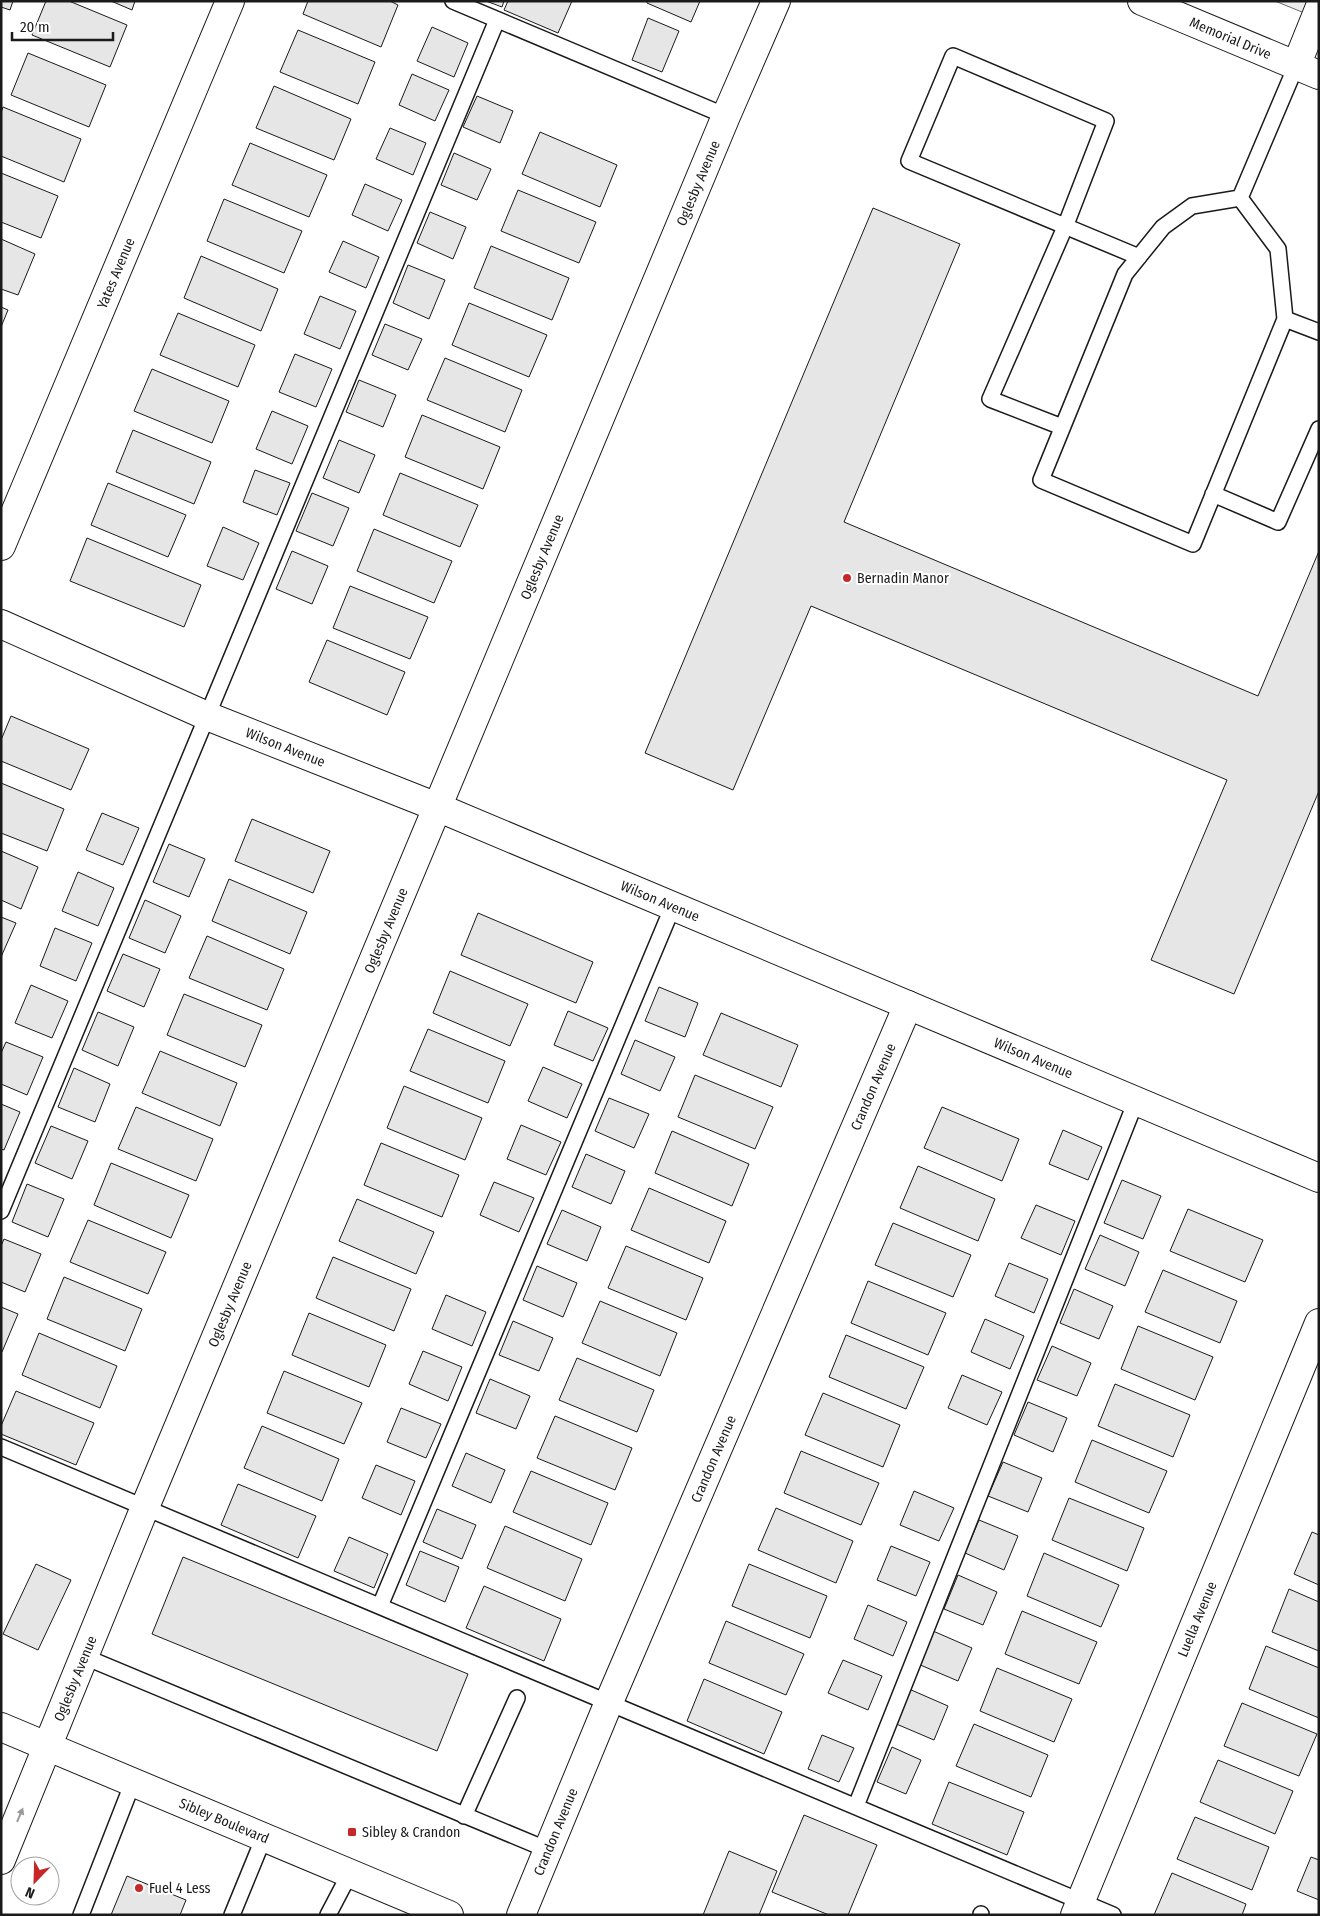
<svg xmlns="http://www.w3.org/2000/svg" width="1320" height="1916" font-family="'Fira Sans Condensed',sans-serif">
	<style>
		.green { fill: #ededed; stroke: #6a6a6a }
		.building { fill: #e6e6e6; stroke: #1a1a1a }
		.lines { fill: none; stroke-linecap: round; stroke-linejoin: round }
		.lane-casing { stroke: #1a1a1a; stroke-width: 18 }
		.street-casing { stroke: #1a1a1a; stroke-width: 30 }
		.primary-casing { stroke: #1a1a1a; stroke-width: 30 }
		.lane { stroke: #fff; stroke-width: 15 }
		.street { stroke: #fff; stroke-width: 28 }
		.primary { stroke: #fff; stroke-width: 28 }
		.oneway { fill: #989898 }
		.poi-dot { fill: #c62828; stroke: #fff; stroke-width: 2 }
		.labels { text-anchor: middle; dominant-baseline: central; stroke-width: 4; stroke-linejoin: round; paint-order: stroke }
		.street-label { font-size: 14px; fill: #1a1a1a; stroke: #fff }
		.poi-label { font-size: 14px; fill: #1a1a1a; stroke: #fff; text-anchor: start }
	</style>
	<rect width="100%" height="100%" fill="#fff"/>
	<path class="green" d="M1275 1H1319V19Z"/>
	<path class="building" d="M1 1H13L10 10 1 7Z
		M46 1H69L127 25 110 67 32 35Z
		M111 1H135L132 10Z
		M308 1H390L398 5 381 47 303 14Z
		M486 1H504L502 7Z
		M508 1H572L558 33 504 10Z
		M647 1H700L691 22 647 3Z
		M648 18 679 31 662 72 632 60Z
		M432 27 468 43 454 77 417 61Z
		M298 30 375 62 358 104 280 72Z
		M28 53 106 85 89 127 11 95Z
		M412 74 449 90 435 121 399 105Z
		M274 86 351 119 334 160 256 128Z
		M477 96 513 111 500 143 463 127Z
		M3 107 81 139 64 182 1 156V113Z
		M390 128 426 143 413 175 376 159Z
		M540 132 617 165 600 207 522 174Z
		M250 143 327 175 309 217 232 185Z
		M454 153 491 169 477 200 441 185Z
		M1 173 58 196 41 238 1 222Z
		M365 184 402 200 388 231 352 215Z
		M518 190 596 222 579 263 501 231Z
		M224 199 302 231 284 273 207 241Z
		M873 208 960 244 844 522 1258 696 1319 551V791L1234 994 1151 960 1227 780 811 606 733 790 645 753Z
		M430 212 466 227 453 259 417 243Z
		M1 239 35 254 18 295 1 289Z
		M343 241 379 257 366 288 329 272Z
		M491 246 569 278 552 320 474 288Z
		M201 256 278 289 261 331 184 298Z
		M408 265 445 280 429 319 393 303Z
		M320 296 356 311 340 349 304 334Z
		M469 303 547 335 529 377 452 345Z
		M1 307 8 310 1 327Z
		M178 313 255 345 238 387 160 355Z
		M385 324 422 339 408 370 372 355Z
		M295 354 332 369 316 407 279 392Z
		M445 358 522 390 505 432 427 400Z
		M152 369 229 401 212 443 134 411Z
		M359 380 396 395 383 427 346 412Z
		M272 411 308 426 292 464 256 449Z
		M422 415 500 447 483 489 405 457Z
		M133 430 211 462 194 504 116 472Z
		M339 440 375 455 359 493 323 478Z
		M255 470 290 483 277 515 243 502Z
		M400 473 478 505 460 547 383 515Z
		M108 483 186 515 168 557 91 525Z
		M312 493 349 508 333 546 296 531Z
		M223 527 259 543 243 580 207 566Z
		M374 529 452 561 434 603 357 571Z
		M87 538 201 585 184 627 70 581Z
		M292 551 328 566 312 604 276 589Z
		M350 586 428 617 410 659 333 628Z
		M327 640 405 672 387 715 309 682Z
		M11 716 89 749 71 790 1 761V740Z
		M1 783 64 809 47 851 1 833Z
		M102 813 139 828 123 865 86 850Z
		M252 819 330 851 313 893 235 861Z
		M169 844 205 859 189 897 153 882Z
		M1 851 38 867 21 909 1 900Z
		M78 872 114 888 98 926 62 911Z
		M229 879 307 912 290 954 212 921Z
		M145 900 181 916 165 953 129 938Z
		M478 913 593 962 576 1003 461 955Z
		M1 917 16 923 1 957Z
		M55 928 92 943 76 981 40 966Z
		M207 936 284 969 267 1010 189 978Z
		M123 954 160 969 144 1007 107 991Z
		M450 971 528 1004 510 1046 433 1013Z
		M31 985 68 1001 52 1038 15 1023Z
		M659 987 698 1003 685 1037 645 1021Z
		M184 994 262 1025 245 1067 167 1035Z
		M568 1011 608 1028 593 1061 554 1045Z
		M98 1012 134 1027 118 1066 82 1050Z
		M721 1013 798 1045 781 1087 703 1055Z
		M428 1029 505 1061 488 1103 410 1071Z
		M635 1040 675 1057 660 1091 621 1074Z
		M6 1042 43 1057 27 1095 1 1084V1053Z
		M160 1051 237 1083 220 1126 142 1093Z
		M543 1067 582 1084 567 1118 528 1101Z
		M74 1068 110 1084 95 1122 58 1107Z
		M695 1075 773 1107 755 1149 678 1117Z
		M404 1086 482 1118 465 1160 387 1128Z
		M609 1098 649 1114 634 1148 595 1131Z
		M1 1104 20 1112 4 1150 1 1149Z
		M136 1107 213 1139 196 1181 118 1149Z
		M942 1107 1019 1139 1002 1181 924 1148Z
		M521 1125 561 1142 546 1175 507 1159Z
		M51 1126 88 1141 72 1179 35 1163Z
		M1063 1130 1102 1147 1088 1180 1049 1164Z
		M672 1131 749 1164 732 1206 655 1173Z
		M381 1143 459 1175 442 1217 364 1185Z
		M586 1154 625 1171 611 1204 572 1187Z
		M111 1163 189 1195 171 1238 94 1205Z
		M918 1166 995 1199 978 1241 900 1208Z
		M1122 1180 1161 1196 1143 1239 1104 1223Z
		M494 1182 534 1198 519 1232 480 1215Z
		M27 1184 64 1199 48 1237 12 1222Z
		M649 1188 726 1221 709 1263 631 1230Z
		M357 1199 434 1232 416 1274 339 1241Z
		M1036 1205 1075 1221 1061 1255 1021 1238Z
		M1188 1209 1263 1240 1245 1282 1170 1251Z
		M562 1210 601 1227 587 1261 547 1244Z
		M88 1220 166 1252 148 1294 70 1262Z
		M893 1223 971 1255 953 1297 875 1265Z
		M1100 1235 1139 1252 1125 1286 1085 1269Z
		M4 1239 41 1254 25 1292 1 1282V1246Z
		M626 1246 703 1278 686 1320 608 1288Z
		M333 1257 411 1289 394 1331 316 1298Z
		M1009 1263 1048 1279 1034 1313 995 1296Z
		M537 1266 577 1283 563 1317 523 1300Z
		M1163 1270 1237 1301 1220 1343 1145 1312Z
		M64 1277 142 1309 125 1351 47 1319Z
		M868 1281 946 1313 928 1355 851 1323Z
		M1074 1289 1113 1306 1099 1339 1060 1323Z
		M446 1295 486 1312 472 1346 432 1329Z
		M600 1301 677 1333 660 1376 582 1343Z
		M1 1307 18 1314 2 1352H1Z
		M309 1313 386 1345 369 1387 292 1355Z
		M985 1319 1024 1336 1010 1369 971 1352Z
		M513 1321 553 1338 539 1371 499 1355Z
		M1138 1326 1213 1357 1195 1400 1121 1369Z
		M39 1333 117 1366 100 1408 22 1375Z
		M846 1335 924 1367 906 1409 829 1377Z
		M1052 1346 1091 1363 1077 1396 1037 1380Z
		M423 1351 462 1367 448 1401 409 1384Z
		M577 1358 654 1390 637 1432 559 1400Z
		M284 1371 362 1403 344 1444 267 1413Z
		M962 1375 1002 1392 987 1425 948 1408Z
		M490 1379 530 1396 516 1429 476 1413Z
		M1115 1384 1190 1415 1173 1457 1098 1426Z
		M16 1391 94 1423 76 1465 1 1434V1426Z
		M823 1393 900 1425 883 1467 805 1435Z
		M1028 1402 1067 1418 1053 1452 1014 1435Z
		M401 1408 441 1424 426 1458 387 1442Z
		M555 1416 632 1448 615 1490 537 1458Z
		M262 1426 339 1459 322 1501 244 1468Z
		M1092 1440 1167 1471 1149 1513 1075 1482Z
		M801 1451 879 1483 861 1525 784 1493Z
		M466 1453 505 1470 491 1503 452 1486Z
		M1003 1462 1042 1478 1028 1512 988 1496Z
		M376 1465 415 1481 401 1515 362 1498Z
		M531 1471 608 1503 591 1545 513 1512Z
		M238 1484 316 1516 298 1558 221 1525Z
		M914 1491 954 1508 939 1541 900 1525Z
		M1069 1498 1144 1528 1127 1571 1052 1540Z
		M776 1508 853 1541 836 1583 758 1550Z
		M437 1509 476 1525 462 1559 423 1542Z
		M979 1520 1018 1536 1004 1570 965 1553Z
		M505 1526 582 1559 565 1601 487 1568Z
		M1312 1532 1319 1535V1585L1294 1574Z
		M349 1537 388 1554 374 1588 334 1571Z
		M891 1546 930 1562 916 1596 877 1580Z
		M420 1551 459 1567 445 1602 406 1585Z
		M1044 1553 1119 1585 1101 1627 1027 1596Z
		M183 1557 468 1674 437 1751 152 1634Z
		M36 1564 71 1580 38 1650 3 1634Z
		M749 1564 827 1596 810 1638 732 1606Z
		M958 1575 997 1592 983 1625 944 1609Z
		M484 1586 561 1619 544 1661 466 1628Z
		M1289 1589 1319 1602V1651L1272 1632Z
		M868 1605 907 1622 893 1656 854 1639Z
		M1022 1611 1097 1642 1079 1684 1005 1654Z
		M726 1621 804 1654 786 1695 709 1663Z
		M933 1631 972 1648 958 1681 918 1664Z
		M1266 1646 1319 1668V1718L1249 1689Z
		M843 1660 882 1676 868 1710 828 1693Z
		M997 1668 1072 1699 1054 1742 980 1711Z
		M704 1679 782 1712 764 1754 687 1721Z
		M909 1689 948 1706 934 1740 894 1723Z
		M1242 1703 1317 1734 1299 1776 1224 1746Z
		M974 1724 1048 1755 1031 1797 956 1766Z
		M822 1735 854 1748 839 1782 808 1769Z
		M892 1747 921 1760 906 1794 877 1782Z
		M1218 1760 1293 1791 1275 1834 1200 1802Z
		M949 1782 1024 1812 1007 1855 932 1824Z
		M804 1815 877 1845 848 1915H829L772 1892Z
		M1195 1817 1269 1847 1252 1890 1177 1859Z
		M729 1851 777 1871 759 1915H703Z
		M1311 1857 1319 1860V1900L1297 1891Z
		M1172 1873 1246 1904 1242 1915H1154Z
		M127 1876 186 1900 180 1915H111Z"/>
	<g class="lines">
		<g class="lane-casing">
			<path id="lane" d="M453 1 726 116
				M1240 198 1278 249 1285 319 1193 544 1041 480 1125 274 1163 227 1192 206Z
				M1240 198 1296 66
				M1285 319 1319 332
				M1062 427 990 399 1065 227 1106 121 953 56 909 161 1139 257
				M1213 494 1278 522 1319 429
				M1 1211 497 20
				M1 1447 1113 1915
				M380 1606 673 906
				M85 1657 548 1850
				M856 1806 1136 1101
				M464 1816 517 1698
				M81 1915 133 1782
				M232 1915 264 1837
				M328 1915 350 1873
				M981 1915V1914"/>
		</g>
		<g class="street-casing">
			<g id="street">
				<path id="s1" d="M1142 1 1319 75"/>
				<path d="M1296 66 1319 9"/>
				<path id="s2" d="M1 546 230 1"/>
				<path id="s3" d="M1 624 207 716 437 807 1319 1178"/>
				<path id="s4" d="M1 1860 145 1507 726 116 776 1"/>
				<path id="s5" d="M521 1915 609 1702 908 1005"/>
				<path id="s6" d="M1075 1915 1319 1323"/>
			</g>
		</g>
		<g class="primary-casing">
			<g id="primary">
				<path id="s7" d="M1 1727 449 1915"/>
			</g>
		</g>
		<use href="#lane" class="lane"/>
		<use href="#street" class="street"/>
		<use href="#primary" class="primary"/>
	</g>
	<defs><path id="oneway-solid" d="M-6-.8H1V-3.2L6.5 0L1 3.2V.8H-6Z" transform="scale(1.25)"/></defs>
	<use class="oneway" href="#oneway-solid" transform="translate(20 1815) rotate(-67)"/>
	<g class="poi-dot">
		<circle cx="847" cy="578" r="5"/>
		<rect x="347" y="1827" width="10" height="10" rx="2.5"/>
		<circle cx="139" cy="1888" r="5"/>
	</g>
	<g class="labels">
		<g class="street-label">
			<text stroke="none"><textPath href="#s1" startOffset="96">Memorial Drive</textPath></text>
			<text stroke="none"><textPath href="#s4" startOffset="1816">Oglesby Avenue</textPath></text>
			<text stroke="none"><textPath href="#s2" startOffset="296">Yates Avenue</textPath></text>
			<text stroke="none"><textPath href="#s4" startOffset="1411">Oglesby Avenue</textPath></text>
			<text stroke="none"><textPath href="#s3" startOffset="310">Wilson Avenue</textPath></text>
			<text stroke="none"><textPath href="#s3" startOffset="715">Wilson Avenue</textPath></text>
			<text stroke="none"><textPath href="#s4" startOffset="1006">Oglesby Avenue</textPath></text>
			<text stroke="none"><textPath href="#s3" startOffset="1120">Wilson Avenue</textPath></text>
			<text stroke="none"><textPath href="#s5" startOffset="900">Crandon Avenue</textPath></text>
			<text stroke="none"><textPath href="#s4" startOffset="601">Oglesby Avenue</textPath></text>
			<text stroke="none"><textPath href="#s5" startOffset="495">Crandon Avenue</textPath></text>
			<text stroke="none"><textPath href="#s6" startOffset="320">Luella Avenue</textPath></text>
			<text stroke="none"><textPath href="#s4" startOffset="196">Oglesby Avenue</textPath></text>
			<text stroke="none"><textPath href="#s7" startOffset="242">Sibley Boulevard</textPath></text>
			<text stroke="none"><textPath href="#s5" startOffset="90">Crandon Avenue</textPath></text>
		</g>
		<g class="poi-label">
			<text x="857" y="578">Bernadin Manor</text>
			<text x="362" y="1832">Sibley &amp; Crandon</text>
			<text x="149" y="1888">Fuel 4 Less</text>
		</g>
	</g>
	<rect width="1320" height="1916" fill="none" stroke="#1a1a1a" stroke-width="5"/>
	<g transform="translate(35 1881) rotate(203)"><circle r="24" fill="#ffffff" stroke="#a3a3a3"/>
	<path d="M0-4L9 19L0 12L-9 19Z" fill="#c62828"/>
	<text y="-8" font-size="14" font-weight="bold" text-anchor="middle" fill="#1a1a1a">N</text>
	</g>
	<path d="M12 32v8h101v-8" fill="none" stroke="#1a1a1a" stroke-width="2.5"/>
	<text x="20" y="32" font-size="15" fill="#1a1a1a" stroke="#ffffff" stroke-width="4" paint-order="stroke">20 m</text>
</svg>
